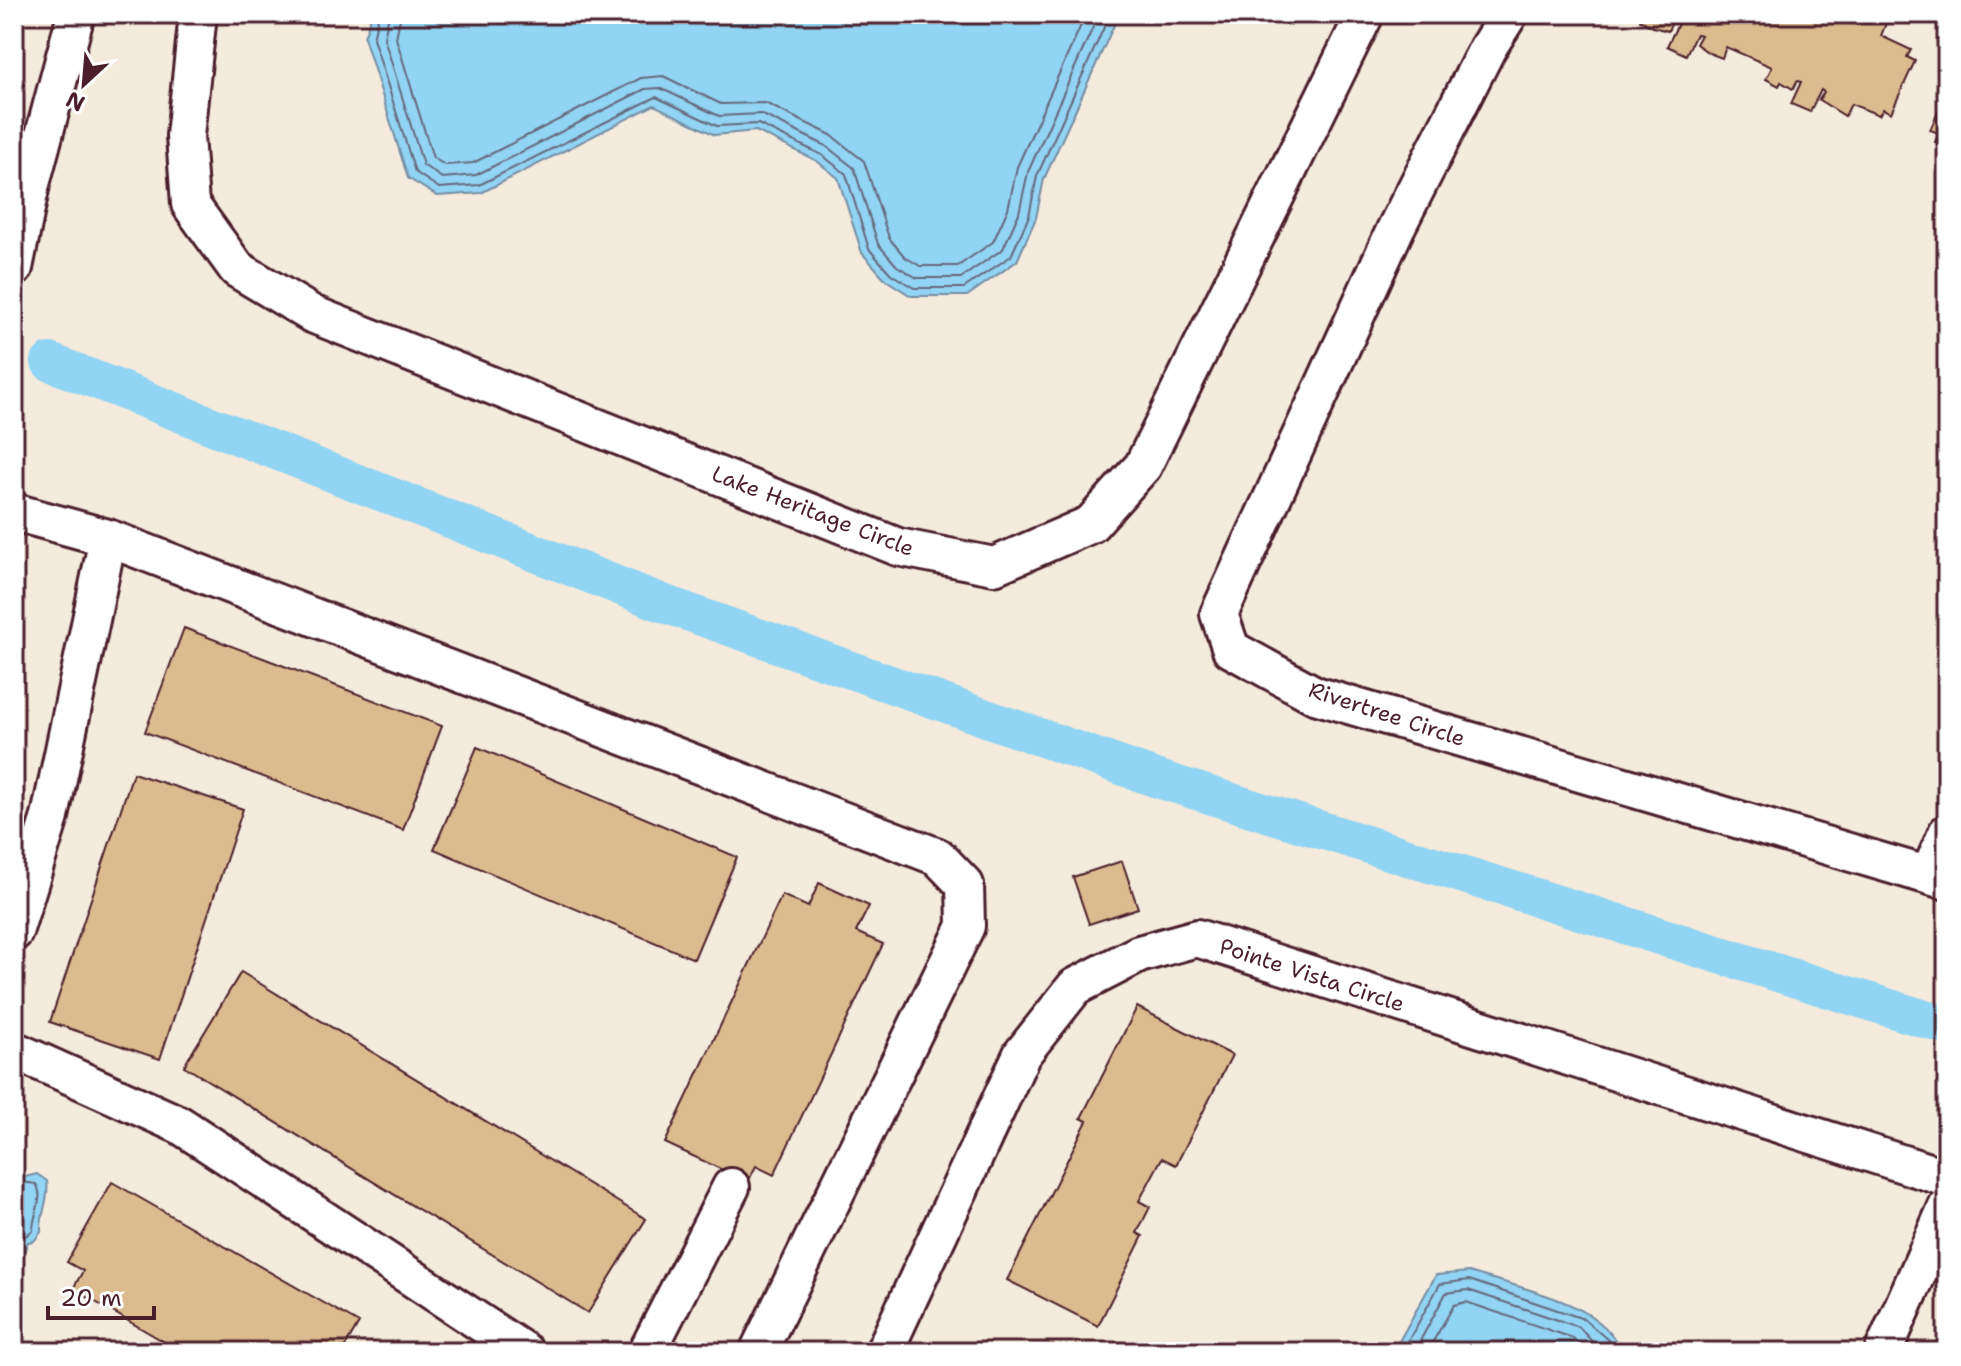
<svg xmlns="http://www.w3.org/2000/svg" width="1961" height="1366" font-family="'Shantell Sans',sans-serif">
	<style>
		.water { fill: #91d4f3; stroke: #758ca3; stroke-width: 2 }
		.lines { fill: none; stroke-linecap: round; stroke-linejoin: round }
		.shore { stroke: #66677b; stroke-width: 2 }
		.canal { stroke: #91d4f3; stroke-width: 38 }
		.building { fill: #dcbb8f; stroke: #4a1f2b; stroke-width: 2 }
		.minor-casing { stroke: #4a1f2b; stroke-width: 42 }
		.minor { stroke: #fff; stroke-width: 36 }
		.labels { text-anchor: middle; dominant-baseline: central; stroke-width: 6; stroke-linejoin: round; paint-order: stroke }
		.street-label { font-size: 22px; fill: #4a1f2b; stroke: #fff }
	</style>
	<rect width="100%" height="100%" fill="#f4ebdd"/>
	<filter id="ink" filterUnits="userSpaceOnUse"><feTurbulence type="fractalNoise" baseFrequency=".0125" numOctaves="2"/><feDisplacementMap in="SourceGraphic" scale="16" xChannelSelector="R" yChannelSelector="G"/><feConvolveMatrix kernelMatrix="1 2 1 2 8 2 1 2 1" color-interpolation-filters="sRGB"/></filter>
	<g filter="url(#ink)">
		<path class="water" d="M372 14H1119L1044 179 1036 218 1017 261 967 296H911L886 280 862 253 838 178 817 161 756 131 715 135 654 105 481 193 437 196 408 178 364 37Z
			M17 1173 25 1177 37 1174 47 1181C50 1200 40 1213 41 1232L34 1241 28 1242 23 1255 14 1254V1180Z
			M1469 1272C1514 1287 1607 1302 1620 1352H1393L1436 1275Z"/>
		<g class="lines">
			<path class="shore" d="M379 14 373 38 415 172 439 188 479 185 656 97 717 126 758 124 822 155 846 174 869 249 891 274 914 288H964L1011 256 1029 216 1037 176 1110 14
				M389 14 384 38 423 165 442 178 476 175 645 89 660 88 719 116 761 114 826 146 854 168 878 244 897 266 917 278H961L1003 249 1019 213 1028 172 1099 14
				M401 14 396 38 433 158 445 165 473 163 641 78 663 76 721 104 765 103 831 135 864 161 889 238 905 257 920 266H958L993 242 1008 209 1017 167 1086 14
				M14 1181 36 1184C45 1198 33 1214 33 1230L14 1245
				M1402 1352 1440 1284 1469 1280 1584 1319 1608 1340 1611 1352
				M1414 1352 1446 1293 1468 1290 1579 1327 1601 1352
				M1427 1352 1454 1305 1466 1302 1573 1338 1588 1352"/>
			<path class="canal" d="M50 362 665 604 1155 778 1947 1026"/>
		</g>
		<path class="building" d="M1643 14H1855L1851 22 1857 25 1863 14 1886 23 1881 36 1911 50 1907 57 1915 61 1891 113 1883 109 1879 115 1851 104 1845 116 1819 100 1824 92 1821 90 1810 112 1791 104 1801 82 1797 81 1793 89 1781 82 1779 86 1766 79 1772 67 1726 47 1722 58 1709 53 1696 44 1701 35 1696 34 1686 55 1667 46 1678 24 1672 22 1668 31 1653 27 1640 20Z
			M1947 92V147L1935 142 1939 133 1930 130Z
			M184 628 442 726 403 830 145 732Z
			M477 747 737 857 694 959 434 849Z
			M133 773 243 809 160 1059 50 1022Z
			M1122 861 1138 908 1089 924 1073 877Z
			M819 883 869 906 856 932 883 944 774 1175 756 1166 748 1182 665 1143 782 895 808 907Z
			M241 972 646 1219 588 1313 184 1066Z
			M1137 1007 1232 1055 1176 1165 1162 1158 1139 1201 1150 1207 1137 1233 1143 1236 1098 1326 1007 1280 1087 1121 1081 1118Z
			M112 1182 359 1323 342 1352H182L73 1289 83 1271 67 1262Z"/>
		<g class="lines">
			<g class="minor-casing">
				<path id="minor" d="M198 14 185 136 190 204 237 269 312 314 898 547 994 566 1091 524 1143 466 1365 14
					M1509 14 1487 49 1396 228 1219 614 1231 649 1315 695 1947 881
					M14 268 31 184 76 14
					M14 512 108 538 938 857 965 885 966 926 758 1352
					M1929 875 1947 833
					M14 932 50 817 108 538
					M18 1052 180 1125 525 1352
					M647 1352 731 1187
					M884 1352 1022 1054 1075 987 1139 954 1197 938 1947 1178
					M1883 1352 1947 1207"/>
			</g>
			<use href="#minor" class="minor"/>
		</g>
	</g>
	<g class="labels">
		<g class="street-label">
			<text transform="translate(813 511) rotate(21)">Lake Heritage Circle</text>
			<text transform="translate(1387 714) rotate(18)">Rivertree Circle</text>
			<text transform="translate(1312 975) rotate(18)">Pointe Vista Circle</text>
		</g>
	</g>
	<rect width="1961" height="1366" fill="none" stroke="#fff" stroke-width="48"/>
	<rect x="24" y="24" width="1913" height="1318" fill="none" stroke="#4a1f2b" stroke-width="3" filter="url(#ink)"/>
	<g transform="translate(84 84) rotate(206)" stroke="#ffffff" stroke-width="6" paint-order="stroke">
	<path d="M0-6L14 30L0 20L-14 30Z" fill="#4a1f2b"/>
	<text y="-12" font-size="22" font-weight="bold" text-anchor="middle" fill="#4a1f2b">N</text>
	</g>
	<path d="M48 1306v12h106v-12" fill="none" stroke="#4a1f2b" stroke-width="4"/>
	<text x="60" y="1306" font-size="24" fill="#4a1f2b" stroke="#ffffff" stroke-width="6" paint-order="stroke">20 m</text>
</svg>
